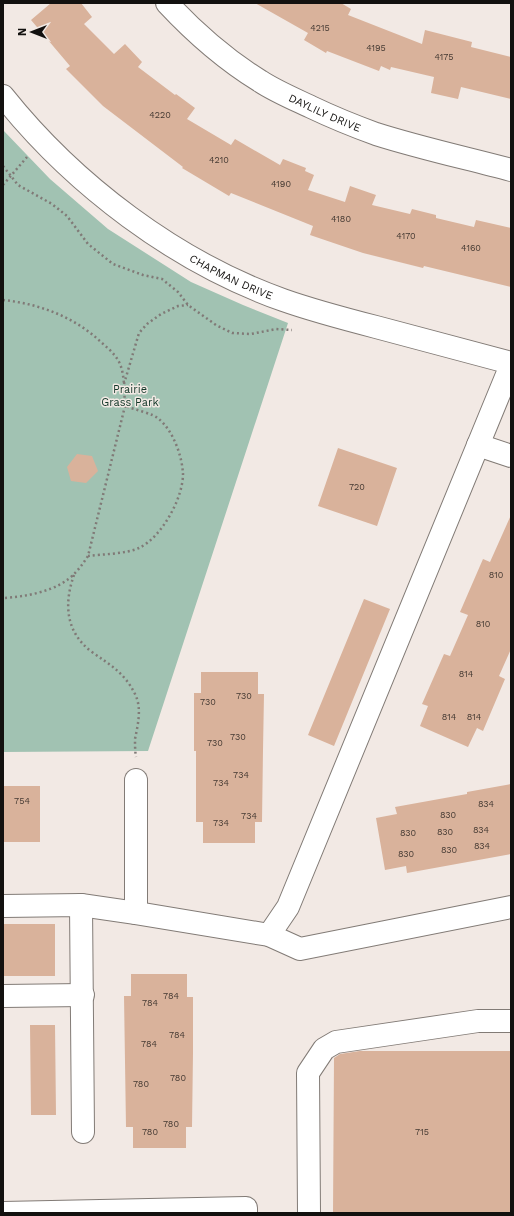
<svg xmlns="http://www.w3.org/2000/svg" width="514" height="1216" font-family="'Work Sans',sans-serif">
	<style>
		.green { fill: #a1c2b2 }
		.building { fill: #d9b29b }
		.lines { fill: none; stroke-linecap: round; stroke-linejoin: round }
		.minor-casing { stroke: #827b76; stroke-width: 24 }
		.path { stroke: #807a77; stroke-width: 2.5; stroke-dasharray: 2 3; stroke-linecap: butt }
		.minor { stroke: #fff; stroke-width: 22 }
		.labels { text-anchor: middle; dominant-baseline: central; stroke-width: 3; stroke-linejoin: round; paint-order: stroke }
		.number-label { font-size: 9px; fill: #443932 }
		.street-label { font-size: 11px; fill: #13110f; stroke: #f2e9e4 }
		.park-label { font-size: 11px; fill: #123728; stroke: #f2e9e4 }
	</style>
	<rect width="100%" height="100%" fill="#f2e9e4"/>
	<path class="green" d="M3 130 50 179 108 229 191 282 243 305 288 323 148 751 3 752Z"/>
	<path class="building" d="M51 3H81L92 17 84 24 114 54 125 44 142 62 138 67 175 95 176 94 195 108 187 119 231 145 235 139 280 165 283 159 306 168 305 171 314 175 308 190 345 202 350 186 376 195 372 205 410 214 412 209 436 215V218L474 227 476 220 511 228V287L424 266 423 268 363 253 310 235 313 226 231 193 229 196 182 168 183 167 103 106 66 69 70 66 31 20Z
		M255 3H341L351 9 348 15 422 44 425 30 472 42 471 47 511 57V99L461 87 458 99 431 93 434 77 391 67 390 70 381 66 379 71 327 51 326 53 304 40 308 33Z
		M338 448 397 468 377 526 318 506Z
		M77 454 92 456 98 471 86 483 71 481 67 467Z
		M511 515V649L499 676 505 679 483 731 477 728 468 747 420 726 428 706 422 704 444 654 450 656 468 615 460 612 483 559 490 562Z
		M364 599 390 609 334 746 308 735Z
		M201 672H258V694H264L263 750 262 822H255V843H203V822H196V751H194V693H201Z
		M511 784V854L407 873 406 866 385 870 376 818 397 814 395 807 467 794V792Z
		M3 786H40V842H3Z
		M3 924H55V976H3Z
		M131 974H187V997H193V1053L192 1127H186V1148H133V1127H126L124 996H131Z
		M30 1025H55L56 1115H31Z
		M360 1051H511V1213H333L334 1058 340 1054Z"/>
	<g class="lines">
		<g class="minor-casing">
			<g id="minor">
				<path id="s1" d="M167 3C194 32 226 60 260 81 275 91 294 99 311 107 332 117 354 126 376 134 420 148 466 158 511 170"/>
				<path id="s2" d="M3 96C74 185 176 262 283 300 314 311 345 319 376 327 421 339 466 351 511 363"/>
				<path d="M478 445 511 456"/>
				<path d="M136 780V913"/>
				<path d="M81 905 83 1132"/>
				<path d="M3 906 81 905 136 913 269 935 300 949 511 907"/>
				<path d="M269 935 288 907 511 365"/>
				<path d="M3 996 83 995"/>
				<path d="M3 1213 246 1208V1213"/>
				<path d="M309 1213 308 1073 324 1049 336 1042 478 1021H511"/>
			</g>
		</g>
		<path class="path" d="M3 166 18 185 52 204 67 216 88 244 113 264 143 275 162 279 178 292 188 305 216 325 232 333 251 334 276 329 292 330
			M3 185 27 157
			M3 300C40 304 75 317 102 343 109 349 116 355 120 364 125 376 124 393 125 406L88 556C84 562 80 568 75 573 59 591 25 597 3 598
			M124 384 139 333 147 324 161 314 178 306 188 305
			M88 556C103 554 126 554 139 548 162 537 183 498 183 474 182 455 173 431 159 419 154 414 133 409 125 406
			M74 575C64 603 65 632 92 652 110 665 124 672 135 694 142 708 138 724 135 739 135 745 135 751 136 757"/>
		<use href="#minor" class="minor"/>
	</g>
	<g class="labels">
		<g class="number-label">
			<text x="320" y="28">4215</text>
			<text x="376" y="48">4195</text>
			<text x="444" y="57">4175</text>
			<text x="160" y="115">4220</text>
			<text x="219" y="160">4210</text>
			<text x="281" y="184">4190</text>
			<text x="341" y="219">4180</text>
			<text x="406" y="236">4170</text>
			<text x="471" y="248">4160</text>
			<text x="357" y="487">720</text>
			<text x="496" y="575">810</text>
			<text x="483" y="624">810</text>
			<text x="466" y="674">814</text>
			<text x="244" y="696">730</text>
			<text x="208" y="702">730</text>
			<text x="449" y="717">814</text>
			<text x="474" y="717">814</text>
			<text x="238" y="737">730</text>
			<text x="215" y="743">730</text>
			<text x="241" y="775">734</text>
			<text x="221" y="783">734</text>
			<text x="22" y="801">754</text>
			<text x="486" y="804">834</text>
			<text x="448" y="815">830</text>
			<text x="249" y="816">734</text>
			<text x="221" y="823">734</text>
			<text x="481" y="830">834</text>
			<text x="445" y="832">830</text>
			<text x="408" y="833">830</text>
			<text x="482" y="846">834</text>
			<text x="449" y="850">830</text>
			<text x="406" y="854">830</text>
			<text x="171" y="996">784</text>
			<text x="150" y="1003">784</text>
			<text x="177" y="1035">784</text>
			<text x="149" y="1044">784</text>
			<text x="178" y="1078">780</text>
			<text x="141" y="1084">780</text>
			<text x="171" y="1124">780</text>
			<text x="150" y="1132">780</text>
			<text x="422" y="1132">715</text>
		</g>
		<g class="street-label">
			<text stroke="none"><textPath href="#s1" startOffset="194">DAYLILY DRIVE</textPath></text>
			<text stroke="none"><textPath href="#s2" startOffset="294">CHAPMAN DRIVE</textPath></text>
		</g>
		<g class="park-label">
			<text x="130" y="389">Prairie<tspan x="130" dy="13">Grass Park</tspan></text>
		</g>
	</g>
	<rect width="514" height="1216" fill="none" stroke="#13110f" stroke-width="8"/>
	<g transform="translate(32 32) rotate(270)" stroke="#f2e9e4" stroke-width="3" paint-order="stroke">
	<path d="M0-3L7 15L0 10L-7 15Z" fill="#13110f"/>
	<text y="-6" font-size="11" font-weight="bold" text-anchor="middle" fill="#13110f">N</text>
	</g>
</svg>
